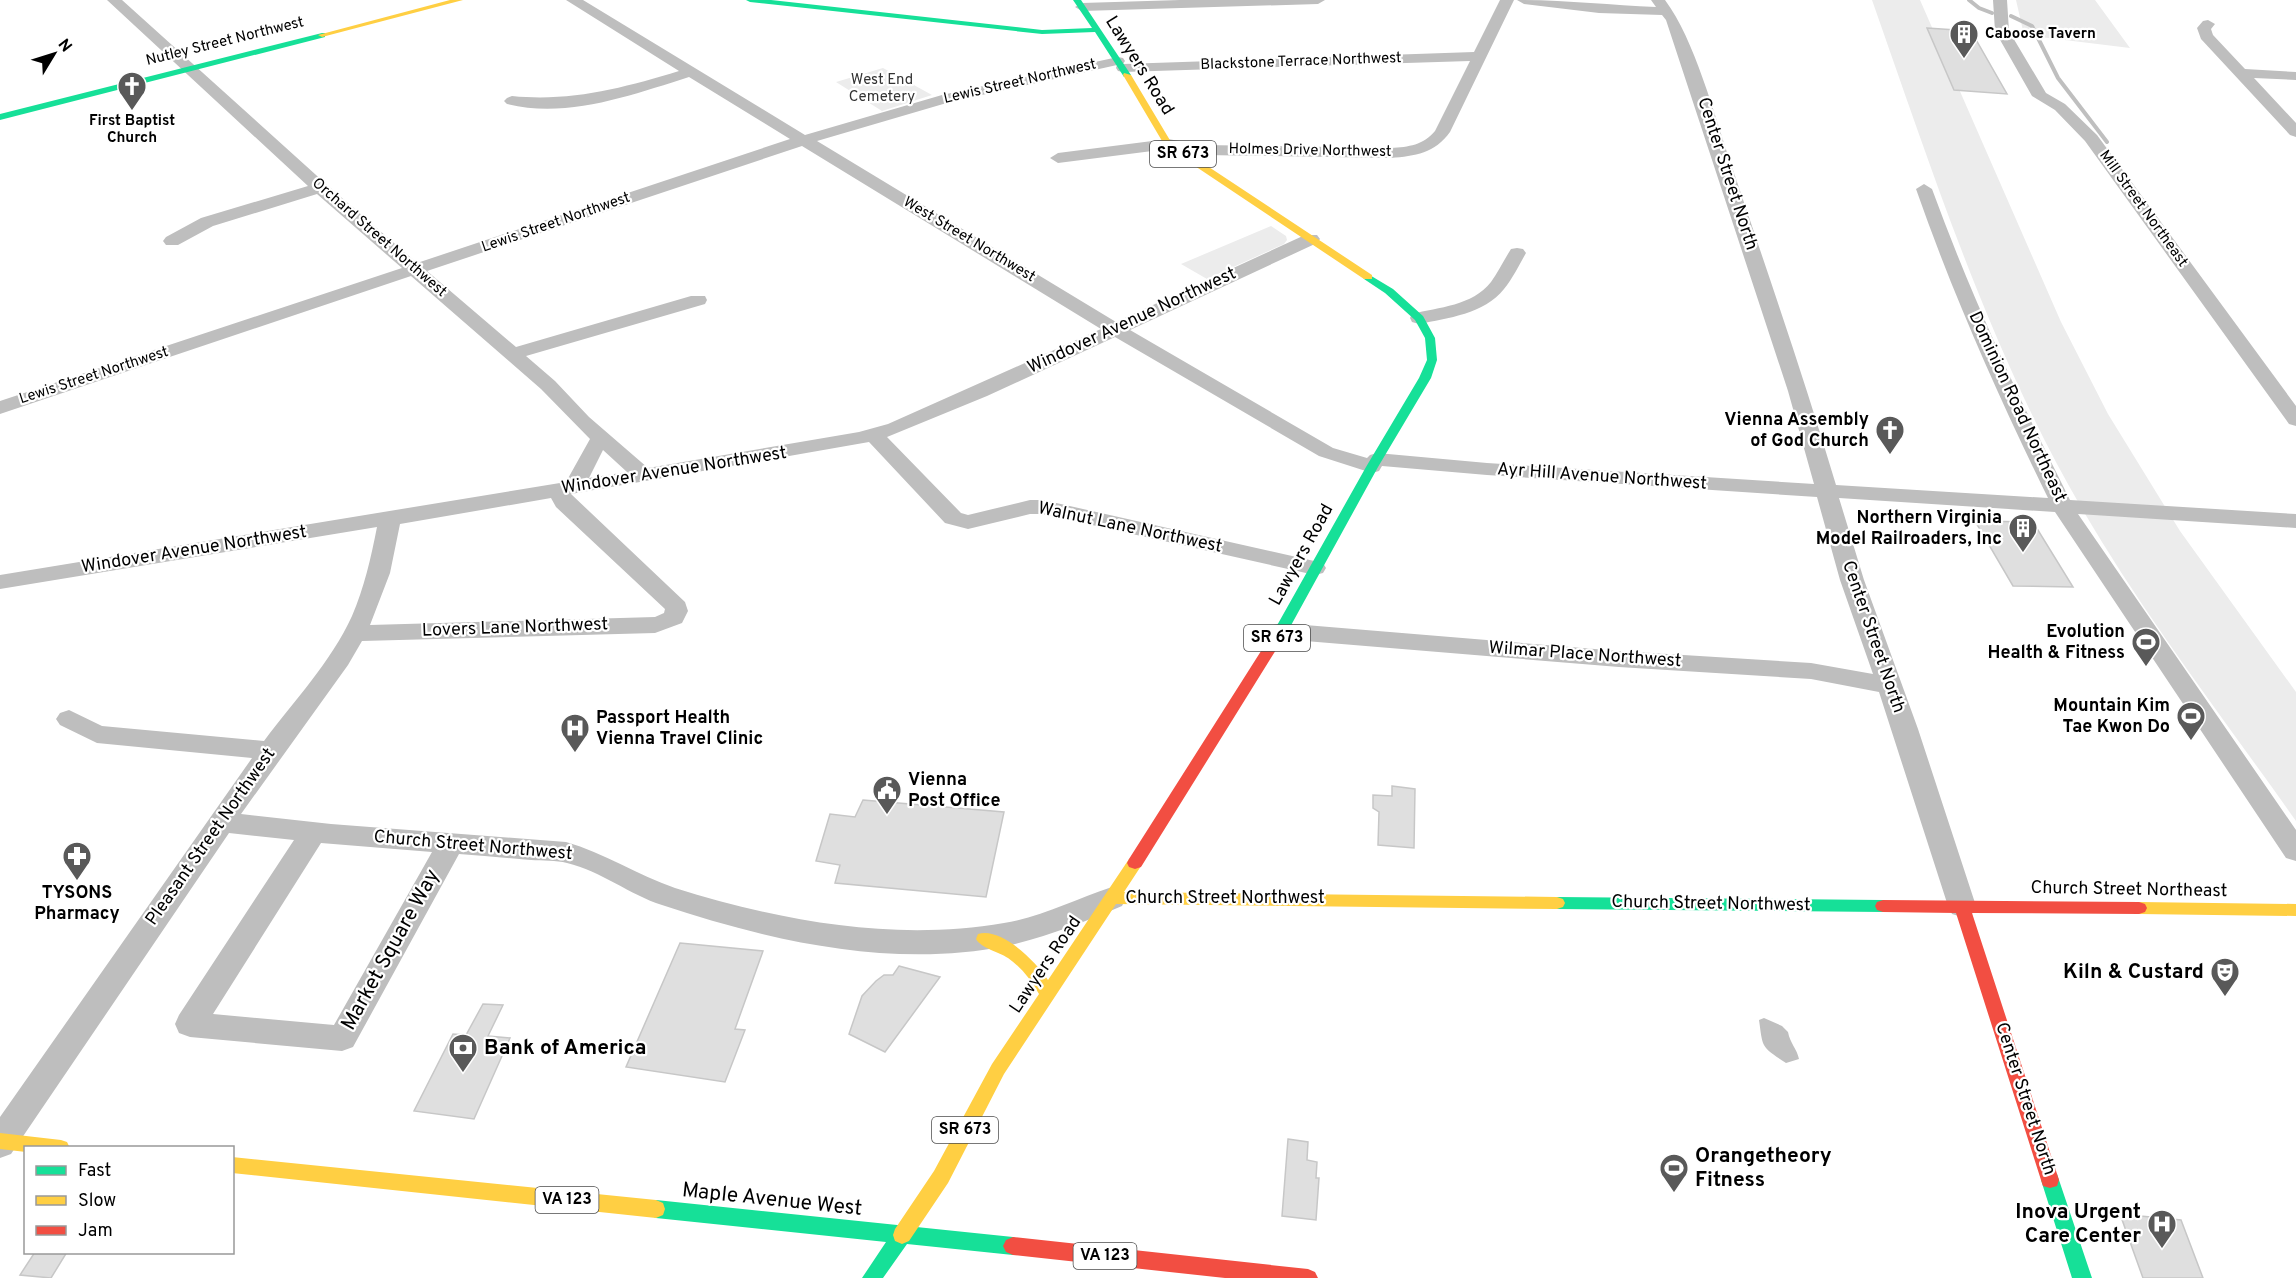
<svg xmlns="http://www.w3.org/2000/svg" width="2296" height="1278" font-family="Overpass,sans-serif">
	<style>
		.green { fill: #ececec }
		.water { fill: #bfbfbf }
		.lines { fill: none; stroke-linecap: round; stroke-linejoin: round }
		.stream { stroke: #bfbfbf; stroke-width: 4 }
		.building { fill: #dfdfdf; stroke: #c7c7c7; stroke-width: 1.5 }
		.street { fill: #bebebe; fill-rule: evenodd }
		.fast { fill: #16e098; fill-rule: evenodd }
		.slow { fill: #ffcf43; fill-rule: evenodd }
		.jam { fill: #f24e42; fill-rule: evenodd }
		.labels { text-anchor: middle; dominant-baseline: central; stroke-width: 4.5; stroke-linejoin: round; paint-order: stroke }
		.far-poi-label { font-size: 15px; font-weight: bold; fill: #000; stroke: #fff; text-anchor: start }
		.far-street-label { font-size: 15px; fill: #000; stroke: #fff }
		.far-park-label { font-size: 15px; fill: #333; stroke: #fff }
		.shield { fill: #fff; stroke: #4c4c4c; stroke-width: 1.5 }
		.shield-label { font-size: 16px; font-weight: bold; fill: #000 }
		.street-label { font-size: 18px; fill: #000; stroke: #fff }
		.poi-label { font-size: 18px; font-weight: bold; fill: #000; stroke: #fff; text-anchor: end }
		.near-street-label { font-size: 21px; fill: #000; stroke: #fff }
		.near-poi-label { font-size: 21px; font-weight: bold; fill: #000; stroke: #fff; text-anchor: end }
	</style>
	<rect width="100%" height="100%" fill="#fff"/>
	<path class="green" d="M1872 0H1920L2061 322 2108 414 2180 531 2296 692V821C2214 705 2124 590 2057 464 1979 317 1927 156 1872 0Z
		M2016 0H2095L2130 48 2024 35Z
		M883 68 932 95 882 111 836 82Z
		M1271 226 1286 236 1287 240 1284 244 1207 279 1181 264Z"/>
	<path class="water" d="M1764 1018 1782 1026 1788 1032C1790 1043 1797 1049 1799 1059L1786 1063C1760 1046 1763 1047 1759 1020Z"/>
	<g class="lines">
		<path class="stream" d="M1969 0 1979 8 1992 13
			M2011 16 2032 26 2058 78 2107 142"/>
	</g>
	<path class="building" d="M1927 28 1971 31 2007 94 1954 90Z
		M1975 521 2033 522 2073 587 2013 586Z
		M1392 786 1415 789 1414 848 1378 845 1379 812 1373 808V795L1392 796Z
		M863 800 1004 812 986 897 835 883 840 865 816 861 830 814 855 817Z
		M680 943 763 951 735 1029 745 1030 725 1082 626 1067Z
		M899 966 940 977 885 1052 849 1034 862 996 876 981 884 975H893Z
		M483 1004 503 1005 488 1036 510 1038 474 1119 414 1111 453 1034 466 1035Z
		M1288 1139 1308 1142 1307 1160 1317 1162 1316 1178H1319L1316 1220 1282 1216Z
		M2120 1214 2181 1220 2203 1278H2143Z
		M35 1252H67L51 1278 20 1275Z"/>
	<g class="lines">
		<path class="street" d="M107 0H122L326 184 417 263 790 139 689 77C632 95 567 119 507 104L504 101 507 98 512 96C571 102 623 88 679 71L566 0H583L805 135 942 95 1118 57 1123 58 1125 61 1123 64 1474 52 1500 0H1514L1450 132C1435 153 1415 156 1391 158L1202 155 1168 149 1058 163 1050 158 1058 153 1168 139 1202 145 1391 148C1409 147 1423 145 1435 131L1470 61 1123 72 1118 71 1116 68 1117 65 950 102 817 141 1116 322 1305 235H1317L1320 239 1317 243 1130 330 1333 448 1367 458 1370 455 1377 453 1487 463 1814 484 1788 391 1666 20 1662 15 1599 13 1524 4 1517 0C1564 0 1610 5 1656 7L1651 0H1665C1695 40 1714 115 1731 164 1767 271 1804 377 1836 485L2048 498C1999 398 1953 295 1916 189L1924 184 1932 189C1971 296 2019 399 2070 500L2296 514V528L2078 514 2296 830V861L2286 858 2055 512 1839 498 1864 580 1918 729 1976 906 1972 914 1962 917 1952 914 1948 906 1879 692 1811 679 1619 667 1281 639 1273 637 1269 631 1273 625 1281 623 1619 651 1811 663 1873 674 1840 580 1817 497 1487 475 1382 466 1379 471 1372 473 1319 456 1115 337 987 396 887 437 961 513 968 515 1030 500H1043L1323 563 1326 568 1323 573 1315 575 1043 514H1030L968 529 945 523 869 442 571 494 685 602 688 611 682 623 655 633 362 641 348 665 241 814 331 824 566 842C604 853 638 875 675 888 780 921 894 942 1004 923 1042 917 1075 899 1112 887L1122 890 1126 898 1122 906C1084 922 1047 937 1006 946 893 969 770 941 662 905 630 895 601 871 567 863 556 860 543 861 531 860 507 858 483 856 459 854L353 1047 342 1051 190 1037 179 1033 175 1024 179 1015 294 840 229 833 11 1154 0 1158V1117L252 758 97 743 60 725 56 719 60 713 69 710 102 726 264 741C294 701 331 662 352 616 364 588 371 558 377 527L0 589V575L566 482 590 439 541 389 411 276 0 414V401L402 268 317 194 213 226 178 245H166L163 241 166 237 201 218 308 186ZM802 146 1101 329 888 424 859 432 648 468 589 417 555 381 526 356 705 304 707 300 705 296H691L516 347 427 271ZM603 450 627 472 589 478ZM551 498 556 507 665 609 664 613 655 617 370 625 390 573 400 524ZM321 843 432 852 334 1025 213 1014Z
			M1180 0H1325L1318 4 1082 11 1075 7 1082 3Z
			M1993 0H2007L2009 31 2046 93 2065 104 2097 135 2296 406V426L2289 424 2085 141 2055 110 2032 96 1995 31Z
			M2208 20 2215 24 2211 29 2213 35 2245 69 2296 72V80L2254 78 2296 123V137L2290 135 2201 39 2197 28 2203 21Z
			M1517 248 1523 249 1526 253C1519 265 1513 278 1504 289 1484 314 1448 318 1419 324L1412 322 1410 318 1412 314C1439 307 1472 306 1491 282 1498 272 1504 260 1511 249Z"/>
		<path class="fast" d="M746 0H771L1042 30 1092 28 1073 0H1081L1131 75 1124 77 1095 32 1042 34 750 2Z
			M322 33H325V37L0 120V114Z
			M1368 274 1393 289 1423 316 1435 338 1437 360 1431 378 1378 467 1289 629 1282 633 1275 629 1366 467 1419 378 1427 360 1425 338 1415 320 1385 293 1364 279 1363 277Z
			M1557 897 1883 900 1889 902 1891 906 1889 910 1883 912 1557 909 1551 907 1549 903 1551 899Z
			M2050 1172 2057 1174 2059 1180 2092 1278H2072L2041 1180 2043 1174Z
			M656 1200 1013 1237 1020 1240 1023 1246 1020 1252 1013 1255 907 1244 883 1278H862L886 1242 656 1218 649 1215 647 1209 649 1203Z"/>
		<path class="slow" d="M450 0H463L322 37 318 35Z
			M1124 73 1131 75 1171 142 1372 275V279H1364L1165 146 1123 75Z
			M1135 857 1141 859 1143 863 1124 892 1557 897 1563 899 1565 903 1563 907 1557 909 1116 904 1004 1074 948 1183 909 1241 902 1244 895 1241 893 1235 895 1229 934 1171 992 1064 1039 994C1031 980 1021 967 1008 958 999 952 981 948 976 939L978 934C1002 927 1036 962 1048 980L1129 859Z
			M2139 902 2296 904V916L2139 914 2133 912 2131 908 2133 904Z
			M0 1133 61 1140 67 1142 70 1148H26V1152L0 1149Z
			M232 1157 656 1200 663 1203 665 1209 663 1215 656 1218 232 1173Z"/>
		<path class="jam" d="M1282 625 1289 629 1141 867 1135 869 1129 867 1127 863 1129 859 1277 626Z
			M1883 900 2139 902 2145 904 2147 908 2145 912 2139 914 1972 913 2059 1180 2057 1186 2050 1188 2043 1186 2041 1180 1956 913 1883 912 1877 910 1875 906 1877 902Z
			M1013 1237 1308 1269 1315 1272 1318 1278H1225L1013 1255 1006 1252 1003 1246 1006 1240Z"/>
	</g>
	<defs>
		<g id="building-pin" transform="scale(1.5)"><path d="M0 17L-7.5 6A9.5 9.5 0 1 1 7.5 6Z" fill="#595959" stroke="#fff"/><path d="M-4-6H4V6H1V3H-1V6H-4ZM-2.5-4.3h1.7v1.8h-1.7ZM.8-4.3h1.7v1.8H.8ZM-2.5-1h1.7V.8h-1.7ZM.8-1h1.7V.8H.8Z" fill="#fff"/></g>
		<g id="church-pin" transform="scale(1.5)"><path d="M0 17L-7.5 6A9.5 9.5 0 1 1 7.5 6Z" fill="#595959" stroke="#fff"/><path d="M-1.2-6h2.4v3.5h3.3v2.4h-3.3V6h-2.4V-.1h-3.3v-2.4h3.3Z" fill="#fff"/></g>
		<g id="stadium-pin" transform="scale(1.5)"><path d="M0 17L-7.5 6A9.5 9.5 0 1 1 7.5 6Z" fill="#595959" stroke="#fff"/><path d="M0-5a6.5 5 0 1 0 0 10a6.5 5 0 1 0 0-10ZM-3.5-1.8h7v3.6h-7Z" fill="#fff"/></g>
		<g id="hospital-pin" transform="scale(1.5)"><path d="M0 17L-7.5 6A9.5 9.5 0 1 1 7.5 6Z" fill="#595959" stroke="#fff"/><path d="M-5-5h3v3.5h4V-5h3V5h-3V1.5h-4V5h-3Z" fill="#fff"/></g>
		<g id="civic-pin" transform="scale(1.5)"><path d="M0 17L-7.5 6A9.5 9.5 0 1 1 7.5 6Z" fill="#595959" stroke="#fff"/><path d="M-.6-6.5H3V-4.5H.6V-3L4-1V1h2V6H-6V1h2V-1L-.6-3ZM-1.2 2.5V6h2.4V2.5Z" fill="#fff"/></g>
		<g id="pharmacy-pin" transform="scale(1.5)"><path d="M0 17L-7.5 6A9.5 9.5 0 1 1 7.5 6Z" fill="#595959" stroke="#fff"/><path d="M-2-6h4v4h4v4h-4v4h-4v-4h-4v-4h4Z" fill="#fff"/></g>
		<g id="theatre-pin" transform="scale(1.5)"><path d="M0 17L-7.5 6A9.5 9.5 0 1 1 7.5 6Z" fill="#595959" stroke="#fff"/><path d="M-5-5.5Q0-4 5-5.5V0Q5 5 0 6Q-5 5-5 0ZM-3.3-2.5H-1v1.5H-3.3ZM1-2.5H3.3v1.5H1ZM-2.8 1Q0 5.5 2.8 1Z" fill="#fff"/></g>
		<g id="bank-pin" transform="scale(1.5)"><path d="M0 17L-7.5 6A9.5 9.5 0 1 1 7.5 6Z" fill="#595959" stroke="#fff"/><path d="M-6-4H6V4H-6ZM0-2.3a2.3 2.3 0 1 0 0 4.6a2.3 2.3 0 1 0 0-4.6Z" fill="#fff"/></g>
	</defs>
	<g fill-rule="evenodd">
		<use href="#building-pin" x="1964" y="34"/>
		<use href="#church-pin" x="132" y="86"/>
		<use href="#church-pin" x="1890" y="430"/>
		<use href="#building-pin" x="2023" y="528"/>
		<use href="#stadium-pin" x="2146" y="642"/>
		<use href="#stadium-pin" x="2191" y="716"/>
		<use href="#hospital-pin" x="575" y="728"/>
		<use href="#civic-pin" x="887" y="790"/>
		<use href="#pharmacy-pin" x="77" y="856"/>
		<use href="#theatre-pin" x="2225" y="972"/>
		<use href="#bank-pin" x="463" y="1048"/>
		<use href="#stadium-pin" x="1674" y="1168"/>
		<use href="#hospital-pin" x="2162" y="1224"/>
	</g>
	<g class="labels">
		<g class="far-poi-label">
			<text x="1985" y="34">Caboose Tavern</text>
			<text x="132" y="121" text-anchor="middle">First Baptist<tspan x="132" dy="17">Church</tspan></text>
		</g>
		<g class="far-street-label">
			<text transform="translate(225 42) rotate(-14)">Nutley Street Northwest</text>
			<text transform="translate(1301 62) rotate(-2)">Blackstone Terrace Northwest</text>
			<text transform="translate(1020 82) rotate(-13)">Lewis Street Northwest</text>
			<text transform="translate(1310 151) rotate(1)">Holmes Drive Northwest</text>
			<text transform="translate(2143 209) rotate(54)">Mill Street Northeast</text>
			<text transform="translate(556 223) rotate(-19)">Lewis Street Northwest</text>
			<text transform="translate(379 238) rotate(41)">Orchard Street Northwest</text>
			<text transform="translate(969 240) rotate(31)">West Street Northwest</text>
			<text transform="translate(94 376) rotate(-18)">Lewis Street Northwest</text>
		</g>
		<g class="far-park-label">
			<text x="882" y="80">West End<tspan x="882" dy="17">Cemetery</tspan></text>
		</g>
		<g class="shield">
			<rect x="1150" y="141" width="66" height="26" rx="4.5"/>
			<rect x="1244" y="625" width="66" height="26" rx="4.5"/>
			<rect x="932" y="1117" width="66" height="26" rx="4.5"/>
			<rect x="535.5" y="1187" width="63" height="26" rx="4.5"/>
			<rect x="1073.5" y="1243" width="63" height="26" rx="4.5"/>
		</g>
		<g class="shield-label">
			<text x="1183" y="154">SR 673</text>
			<text x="1277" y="638">SR 673</text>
			<text x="965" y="1130">SR 673</text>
			<text x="567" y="1200">VA 123</text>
			<text x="1105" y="1256">VA 123</text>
		</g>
		<g class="street-label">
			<text transform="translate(1139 66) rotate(58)">Lawyers Road</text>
			<text transform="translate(1727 174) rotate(72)">Center Street North</text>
			<text transform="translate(1132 321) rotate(-25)">Windover Avenue Northwest</text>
			<text transform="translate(2017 407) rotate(65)">Dominion Road Northeast</text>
			<text transform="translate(674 471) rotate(-9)">Windover Avenue Northwest</text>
			<text transform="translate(1602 477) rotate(4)">Ayr Hill Avenue Northwest</text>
			<text transform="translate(1130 528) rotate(12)">Walnut Lane Northwest</text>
			<text transform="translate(194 550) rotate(-9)">Windover Avenue Northwest</text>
			<text transform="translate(1302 555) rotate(-61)">Lawyers Road</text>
			<text transform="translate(515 628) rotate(-2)">Lovers Lane Northwest</text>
			<text transform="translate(1873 637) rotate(71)">Center Street North</text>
			<text transform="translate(1585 655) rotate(4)">Wilmar Place Northwest</text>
			<text transform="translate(211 837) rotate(-55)">Pleasant Street Northwest</text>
			<text transform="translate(473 846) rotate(5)">Church Street Northwest</text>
			<text transform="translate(2129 890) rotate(1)">Church Street Northeast</text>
			<text x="1225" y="898">Church Street Northwest</text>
			<text transform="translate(1711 904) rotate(1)">Church Street Northwest</text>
			<text transform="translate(1046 965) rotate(-56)">Lawyers Road</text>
			<text transform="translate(2025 1099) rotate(72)">Center Street North</text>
		</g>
		<g class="poi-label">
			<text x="1869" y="420">Vienna Assembly<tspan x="1869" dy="21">of God Church</tspan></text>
			<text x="2002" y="518">Northern Virginia<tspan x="2002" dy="21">Model Railroaders, Inc</tspan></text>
			<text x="2125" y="632">Evolution<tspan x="2125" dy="21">Health &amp; Fitness</tspan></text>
			<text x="2170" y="706">Mountain Kim<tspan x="2170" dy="21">Tae Kwon Do</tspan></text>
			<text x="596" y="718" text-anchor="start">Passport Health<tspan x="596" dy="21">Vienna Travel Clinic</tspan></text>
			<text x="908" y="780" text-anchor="start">Vienna<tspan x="908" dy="21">Post Office</tspan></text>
			<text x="77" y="893" text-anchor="middle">TYSONS<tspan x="77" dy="21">Pharmacy</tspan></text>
		</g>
		<g class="near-street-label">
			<text transform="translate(391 950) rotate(-61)">Market Square Way</text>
			<text transform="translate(772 1200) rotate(6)">Maple Avenue West</text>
		</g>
		<g class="near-poi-label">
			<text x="2204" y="972">Kiln &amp; Custard</text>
			<text x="484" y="1048" text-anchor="start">Bank of America</text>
			<text x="1695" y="1156" text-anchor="start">Orangetheory<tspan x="1695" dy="24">Fitness</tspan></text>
			<text x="2141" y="1212">Inova Urgent<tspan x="2141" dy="24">Care Center</tspan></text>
		</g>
	</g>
	<rect x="24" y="1146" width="210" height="108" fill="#ffffff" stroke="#999999" stroke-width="1.5"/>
	<rect x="36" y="1166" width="30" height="9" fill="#16e098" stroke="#999999" stroke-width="1.5"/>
	<text x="78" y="1176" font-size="18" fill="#000000">Fast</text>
	<rect x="36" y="1196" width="30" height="9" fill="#ffcf43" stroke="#999999" stroke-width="1.5"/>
	<text x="78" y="1206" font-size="18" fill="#000000">Slow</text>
	<rect x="36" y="1226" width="30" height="9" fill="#f24e42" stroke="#999999" stroke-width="1.5"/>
	<text x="78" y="1236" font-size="18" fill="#000000">Jam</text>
	<g transform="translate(54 54) rotate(52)" stroke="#ffffff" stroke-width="4.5" paint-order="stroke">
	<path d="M0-4.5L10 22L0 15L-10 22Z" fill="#000000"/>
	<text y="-9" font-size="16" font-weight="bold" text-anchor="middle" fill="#000000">N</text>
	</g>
</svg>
